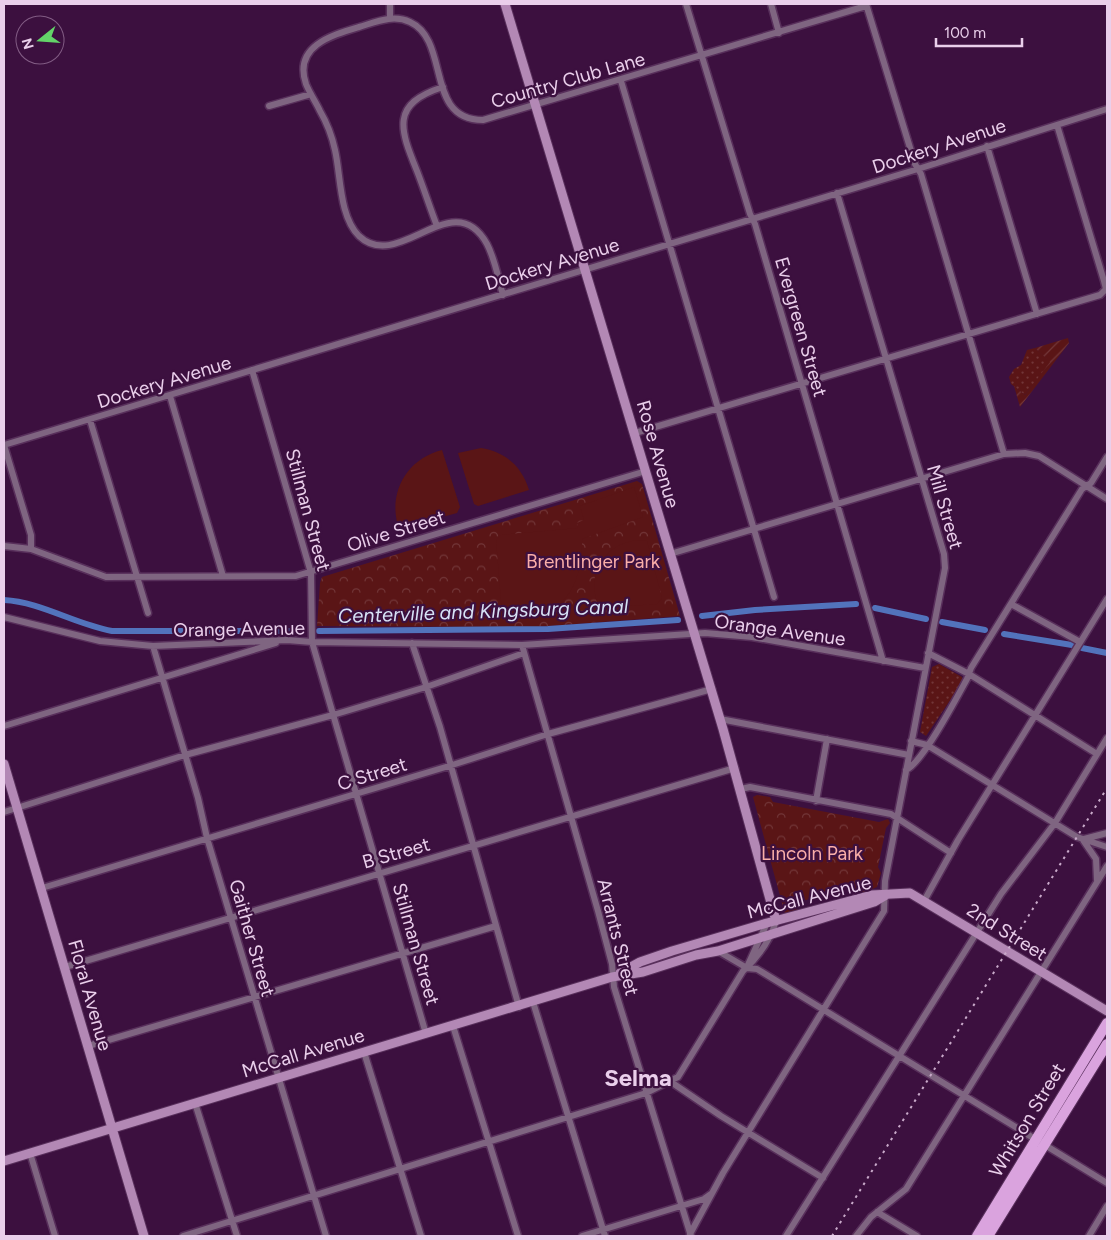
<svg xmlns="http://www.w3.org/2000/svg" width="1111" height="1240" font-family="Figtree,sans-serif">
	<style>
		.grass { fill: url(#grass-dots) }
		.park { fill: url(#park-crowns) }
		.garden { fill: url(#garden-furrows) }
		.pitch { fill: #5a1516 }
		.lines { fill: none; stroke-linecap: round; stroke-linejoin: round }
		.canal { stroke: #5273bc; stroke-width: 6 }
		.street-casing { stroke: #582f5b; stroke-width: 9 }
		.secondary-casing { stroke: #582f5b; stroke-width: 11 }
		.primary-casing { stroke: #582f5b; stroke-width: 12 }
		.street { stroke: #7f6581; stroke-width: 6 }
		.secondary { stroke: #b388b5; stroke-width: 9 }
		.primary { stroke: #daa3de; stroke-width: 10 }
		.rail { stroke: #c9aaca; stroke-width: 2; stroke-dasharray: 2.5 5; stroke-linecap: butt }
		.labels { text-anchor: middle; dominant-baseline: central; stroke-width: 4.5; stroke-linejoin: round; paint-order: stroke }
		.street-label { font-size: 19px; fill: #eacfeb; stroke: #3c103f }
		.park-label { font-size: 19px; fill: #faaea8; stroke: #3c103f }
		.water-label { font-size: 20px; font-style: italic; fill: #d7e2f6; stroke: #3c103f }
		.district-label { font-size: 24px; font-weight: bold; fill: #eacfeb; stroke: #3c103f }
	</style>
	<defs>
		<pattern id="grass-dots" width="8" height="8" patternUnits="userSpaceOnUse" patternTransform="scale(1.25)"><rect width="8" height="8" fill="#5a1516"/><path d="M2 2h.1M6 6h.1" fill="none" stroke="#723638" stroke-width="1.8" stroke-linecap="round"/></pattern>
		<pattern id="park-crowns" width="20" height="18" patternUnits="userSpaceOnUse" patternTransform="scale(1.25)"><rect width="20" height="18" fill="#5a1516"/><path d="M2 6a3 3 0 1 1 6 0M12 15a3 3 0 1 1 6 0" fill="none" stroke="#723638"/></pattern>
		<pattern id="garden-furrows" width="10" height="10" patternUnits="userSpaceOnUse" patternTransform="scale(1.25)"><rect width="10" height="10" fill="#5a1516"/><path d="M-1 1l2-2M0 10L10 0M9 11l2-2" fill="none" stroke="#723638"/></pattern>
	</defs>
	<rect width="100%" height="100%" fill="#3c103f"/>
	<path class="grass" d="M1035 348 1051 362 1025 395 1011 384 1009 377 1014 369 1021 365 1027 350Z
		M939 664 962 677 963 681 926 736 920 732 932 667Z"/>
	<path class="park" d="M637 481 642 484 680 616 536 627 317 626 320 583 322 577Z
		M757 795 770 797 773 802 879 822 888 819 890 823 886 828 878 867 881 873 877 887 863 893 850 887 803 901 795 912 785 914 753 797Z"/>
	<path class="garden" d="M1068 338 1069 343 1020 407 1014 386 1025 395 1050 362 1035 348Z"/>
	<path class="pitch" d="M481 448C506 452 522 467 529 490L478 506 474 504 458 453Z
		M442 450 460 507 457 513 399 529C387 494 406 459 442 450Z
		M634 487 643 517 582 539C583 563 575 605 545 610 531 613 516 612 502 613L496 540 501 535 578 528 577 523 584 520 580 506Z
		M638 540 647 541 662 598 657 604 599 608C585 575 603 544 638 540Z"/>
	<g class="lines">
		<path class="canal" d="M4 600C41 602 74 624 112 631H300
			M875 608 926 619
			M702 616 755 610 856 604
			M942 622 985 630
			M319 631 548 629 678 620
			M1004 634 1072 645
			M1082 648 1107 653"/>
		<g class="street-casing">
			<path id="street" d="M390 4V18
				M686 4 750 214 755 224 883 661
				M771 4 779 33
				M866 4 915 164 921 174 1004 454
				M621 81 774 597
				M269 106 311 94
				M987 146 1037 314
				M437 226C430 208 424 189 417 171 400 129 390 104 443 87
				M503 295C498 278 495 259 487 244 453 183 399 274 359 236 339 216 341 176 335 150 332 136 327 123 320 111 316 102 310 94 306 84 293 46 332 35 359 27 376 22 393 14 410 22 451 41 424 120 483 120L866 6
				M252 370 311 573 312 642 426 1034
				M170 396 223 576
				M90 420 148 613
				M635 433 1100 295 1106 289 1104 281 1057 125
				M4 445 918 169 1107 109
				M4 445 31 535V549
				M4 546 31 549 106 577 296 576 646 471
				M670 554 1004 454 1025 453 1039 456 1107 499
				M1011 604 1080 642
				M4 617 100 641 153 646 287 640 312 642 522 645 705 633 752 637 925 668
				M412 643 440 727 519 1007
				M522 645 598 911 612 964 614 987 691 1236
				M153 646 198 798 207 838 326 1236
				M928 653 969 674 1097 754
				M720 719 909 755
				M4 726 276 643
				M911 741 927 745 1077 837 1107 847
				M906 770C923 762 956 699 967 679L971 668 1082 489 1091 483 1107 457
				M741 789 750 787 891 814 951 853
				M816 801 827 739
				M4 812 185 755 333 715 426 687 524 653
				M1084 839 1107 833
				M1083 840 1096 859 1097 880
				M42 888 449 766 548 734 712 689
				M924 901 958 840 1107 599
				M718 951 747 968 757 969 1107 1183
				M65 967 735 768
				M747 967 767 923
				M533 1002 605 1236
				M453 1026 518 1236
				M88 1046 496 926
				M364 1052 421 1236
				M671 1082 721 1116 823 1178
				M195 1103 237 1236
				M30 1153 55 1236
				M877 1212 917 1236
				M690 1234 723 1173 884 911 885 881 945 568 944 554 837 193
				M183 1236 646 1093 678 1077 743 971C758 957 770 942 776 921
				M582 1236 704 1199 711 1194
				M786 1236 1001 894 1055 823 1107 738
				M856 1236 871 1217 906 1189 1107 866
				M1089 1236 1107 1206"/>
		</g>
		<g class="secondary-casing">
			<path id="secondary" d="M505 4 723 729 776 921
				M4 764 144 1236
				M620 973 640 962 672 951 767 923 872 895 910 893 1107 1011
				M4 1161 612 977 643 972 696 955 718 951 874 902 886 895"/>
		</g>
		<g class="primary-casing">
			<path id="primary" d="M977 1236 1107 1023
				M988 1236 1107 1044"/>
		</g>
		<use href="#street" class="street"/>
		<use href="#secondary" class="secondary"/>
		<use href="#primary" class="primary"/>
		<path class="rail" d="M832 1236 1107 788"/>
	</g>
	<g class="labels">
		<g class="street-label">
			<text transform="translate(568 80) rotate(-16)">Country Club Lane</text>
			<text transform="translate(939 146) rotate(-18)">Dockery Avenue</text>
			<text transform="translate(552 264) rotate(-17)">Dockery Avenue</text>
			<text transform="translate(801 327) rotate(74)">Evergreen Street</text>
			<text transform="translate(164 382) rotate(-17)">Dockery Avenue</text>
			<text transform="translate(658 454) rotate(74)">Rose Avenue</text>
			<text transform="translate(945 507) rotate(74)">Mill Street</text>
			<text transform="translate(308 510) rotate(75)">Stillman Street</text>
			<text transform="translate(396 531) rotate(-17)">Olive Street</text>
			<text transform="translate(239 629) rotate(-1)">Orange Avenue</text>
			<text transform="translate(780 630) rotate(8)">Orange Avenue</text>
			<text transform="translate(372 774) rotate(-17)">C Street</text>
			<text transform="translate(396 853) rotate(-16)">B Street</text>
			<text transform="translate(809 897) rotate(-14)">McCall Avenue</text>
			<text transform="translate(1007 932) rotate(32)">2nd Street</text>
			<text transform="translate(618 937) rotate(76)">Arrants Street</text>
			<text transform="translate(252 938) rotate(74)">Gaither Street</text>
			<text transform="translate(416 944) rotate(74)">Stillman Street</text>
			<text transform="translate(90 995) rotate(74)">Floral Avenue</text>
			<text transform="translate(303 1053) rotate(-17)">McCall Avenue</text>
			<text transform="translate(1027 1120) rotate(-59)">Whitson Street</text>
		</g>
		<g class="park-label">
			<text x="593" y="561">Brentlinger Park</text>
			<text x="812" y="853">Lincoln Park</text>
		</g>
		<g class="water-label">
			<text transform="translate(483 611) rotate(-2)">Centerville and Kingsburg Canal</text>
		</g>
		<g class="district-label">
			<text x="638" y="1077">Selma</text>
		</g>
	</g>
	<rect width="1111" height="1240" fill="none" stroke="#eacfeb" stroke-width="10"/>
	<g transform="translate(40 40) rotate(253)"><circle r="24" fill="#3c103f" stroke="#825c84"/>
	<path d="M0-4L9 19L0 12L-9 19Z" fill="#63d469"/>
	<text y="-8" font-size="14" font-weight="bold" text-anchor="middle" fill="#eacfeb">N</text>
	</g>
	<path d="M936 38v8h86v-8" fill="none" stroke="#eacfeb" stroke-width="2.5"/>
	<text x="944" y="38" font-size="15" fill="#eacfeb" stroke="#3c103f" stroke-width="4" paint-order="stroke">100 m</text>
</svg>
